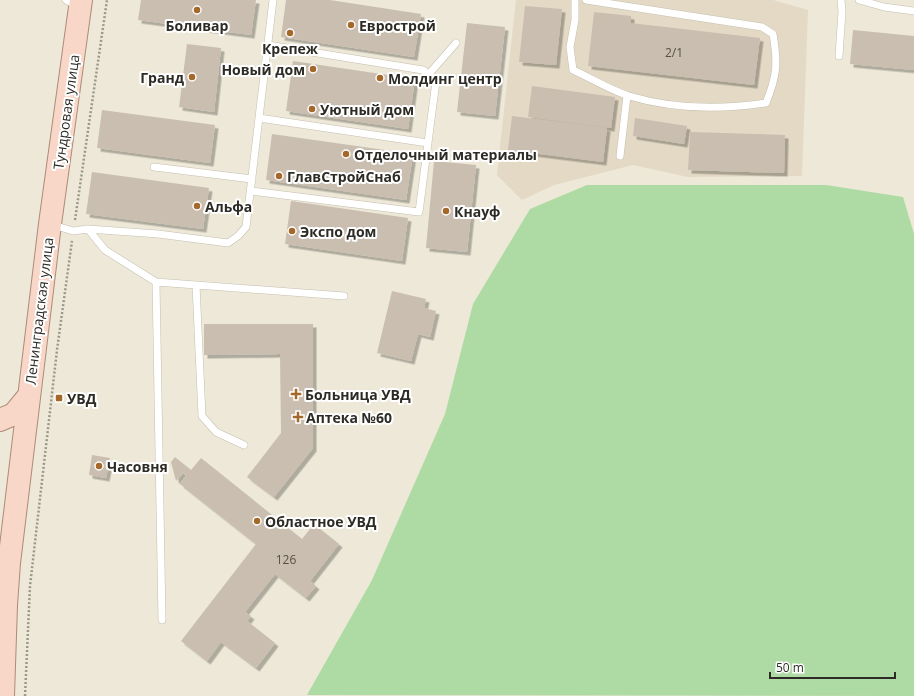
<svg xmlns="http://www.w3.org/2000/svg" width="914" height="696" font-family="'Open Sans',sans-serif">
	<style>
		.industrial { fill: #e4d9c5 }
		.green { fill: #aedaa3 }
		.building { fill: #cabeb0; filter: url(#shadow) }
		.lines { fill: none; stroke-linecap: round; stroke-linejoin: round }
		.service-casing { stroke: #c4bfaf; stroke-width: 8 }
		.primary-casing { stroke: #ae8a78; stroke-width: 24 }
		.path { stroke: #9b978b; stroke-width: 2.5; stroke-dasharray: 2 2; stroke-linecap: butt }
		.service { stroke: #fff; stroke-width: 7 }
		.primary { stroke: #f8d7c8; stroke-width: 22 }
		.poi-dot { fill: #a4692a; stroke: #fff; stroke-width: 1.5 }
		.labels { text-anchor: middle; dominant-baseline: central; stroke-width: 4; stroke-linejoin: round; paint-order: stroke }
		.number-label { font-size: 12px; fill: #545048 }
		.poi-label { font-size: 14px; font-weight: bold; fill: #2d2b25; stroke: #fff; text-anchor: start }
		.street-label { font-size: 14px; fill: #2d2b25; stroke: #fff }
	</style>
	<defs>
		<filter id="shadow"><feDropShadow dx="3.5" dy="3.5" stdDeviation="0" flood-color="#0004"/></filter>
	</defs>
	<rect width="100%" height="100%" fill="#ede8d7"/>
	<path class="industrial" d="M516 0H773L808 10 802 176 688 177 633 165 554 185 522 200 497 175Z"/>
	<path class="green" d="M587 185H826L903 197 914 234V696L307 695 372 580 445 414 473 304 530 209Z"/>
	<path class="building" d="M141 0H256L251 35 138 20Z
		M286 0H330L421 14 414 57 281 37Z
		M525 6 562 9 556 65 519 62Z
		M594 12 631 16V23L760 38 754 85 588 66Z
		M467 23 505 27 495 116 457 112Z
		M853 30 914 36V70L850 64Z
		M187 44 221 48 214 112 179 107Z
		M293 61 415 79 408 129 286 111Z
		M532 86 615 97 611 128 528 117Z
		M102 110 215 125 210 163 97 148Z
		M512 116 607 128 603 162 508 150Z
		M635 118 687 126 684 144 633 136Z
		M690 132 785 135 784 173 688 170Z
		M272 134 413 154 406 200 266 180Z
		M434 161 476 165 467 252 426 248Z
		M92 172 209 188 203 229 86 214Z
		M291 201 408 218 402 261 285 244Z
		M392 291 426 299 424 308 436 311 430 337 418 334 411 361 377 353Z
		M204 324H313V448L274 497 247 477 281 433 280 354 204 355Z
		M92 455 110 458 106 478 89 475Z
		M175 457 191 470 201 458 302 539 314 524 339 544 310 581 316 586 306 598 275 574 245 612 251 616 247 621 275 643 256 668 221 642 207 661 181 641 256 544 180 484 186 476 183 473 176 481 171 462Z"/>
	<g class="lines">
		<g class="service-casing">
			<path id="service" d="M66 0 77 6
				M575 0V20L570 47 573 70C591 78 610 90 629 96 673 109 720 110 766 103 777 76 778 63 773 34L762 27 586 0
				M859 0 884 7 914 11
				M839 56 842 11 841 0
				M428 75 456 43
				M259 118 428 143
				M620 156 627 96
				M154 167 252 179
				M251 191 419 212 436 81 423 70 268 45
				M53 225 73 231 88 229 158 234 228 243 238 236 246 227 273 0
				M88 229 105 250 156 282 344 296
				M156 282 162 620
				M196 285 202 416 216 432 244 445"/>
		</g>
		<g class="primary-casing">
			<path id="primary" d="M0 420 14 414 28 397
				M3 696 6 605 9 563 50 224 81 0"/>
		</g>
		<path class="path" d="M75 220 107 0
			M25 696 30 586 57 350 72 241"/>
		<use href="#service" class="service"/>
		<use href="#primary" class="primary"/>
	</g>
	<g class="poi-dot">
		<circle cx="197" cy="10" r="4"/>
		<circle cx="351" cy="25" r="4"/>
		<circle cx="290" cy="33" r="4"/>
		<circle cx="313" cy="69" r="4"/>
		<circle cx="192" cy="77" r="4"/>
		<circle cx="380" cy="78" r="4"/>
		<circle cx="312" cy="109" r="4"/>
		<circle cx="346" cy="154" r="4"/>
		<circle cx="279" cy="176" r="4"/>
		<circle cx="197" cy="206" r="4"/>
		<circle cx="446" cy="211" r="4"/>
		<circle cx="292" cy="231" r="4"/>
		<path d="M294 388h4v4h4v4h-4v4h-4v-4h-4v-4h4z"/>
		<rect x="55" y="394" width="8" height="8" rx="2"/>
		<path d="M296 411h4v4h4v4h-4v4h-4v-4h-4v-4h4z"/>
		<circle cx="99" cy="466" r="4"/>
		<circle cx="257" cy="521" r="4"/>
	</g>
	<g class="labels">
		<g class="number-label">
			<text x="674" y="52">2/1</text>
			<text x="286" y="559">126</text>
		</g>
		<g class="poi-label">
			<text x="197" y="25" text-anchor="middle">Боливар</text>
			<text x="359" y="25">Еврострой</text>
			<text x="290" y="48" text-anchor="middle">Крепеж</text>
			<text x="305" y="69" text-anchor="end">Новый дом</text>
			<text x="184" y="77" text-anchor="end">Гранд</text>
			<text x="388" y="78">Молдинг центр</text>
			<text x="320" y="109">Уютный дом</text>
			<text x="354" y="154">Отделочный материалы</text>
			<text x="287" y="176">ГлавСтройСнаб</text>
			<text x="205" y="206">Альфа</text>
			<text x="454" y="211">Кнауф</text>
			<text x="300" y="231">Экспо дом</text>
			<text x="305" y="394">Больница УВД</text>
			<text x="67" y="398">УВД</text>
			<text x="306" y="417">Аптека №60</text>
			<text x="107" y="466">Часовня</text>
			<text x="265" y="521">Областное УВД</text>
		</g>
		<g class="street-label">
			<text transform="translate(66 112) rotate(-82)">Тундровая улица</text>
			<text transform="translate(39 311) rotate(-83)">Ленинградская улица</text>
		</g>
	</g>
	<path d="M770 672v6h125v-6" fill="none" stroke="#2d2b25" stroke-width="2"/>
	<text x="776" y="672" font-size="12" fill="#2d2b25" stroke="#ffffff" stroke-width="3" paint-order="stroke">50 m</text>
</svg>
